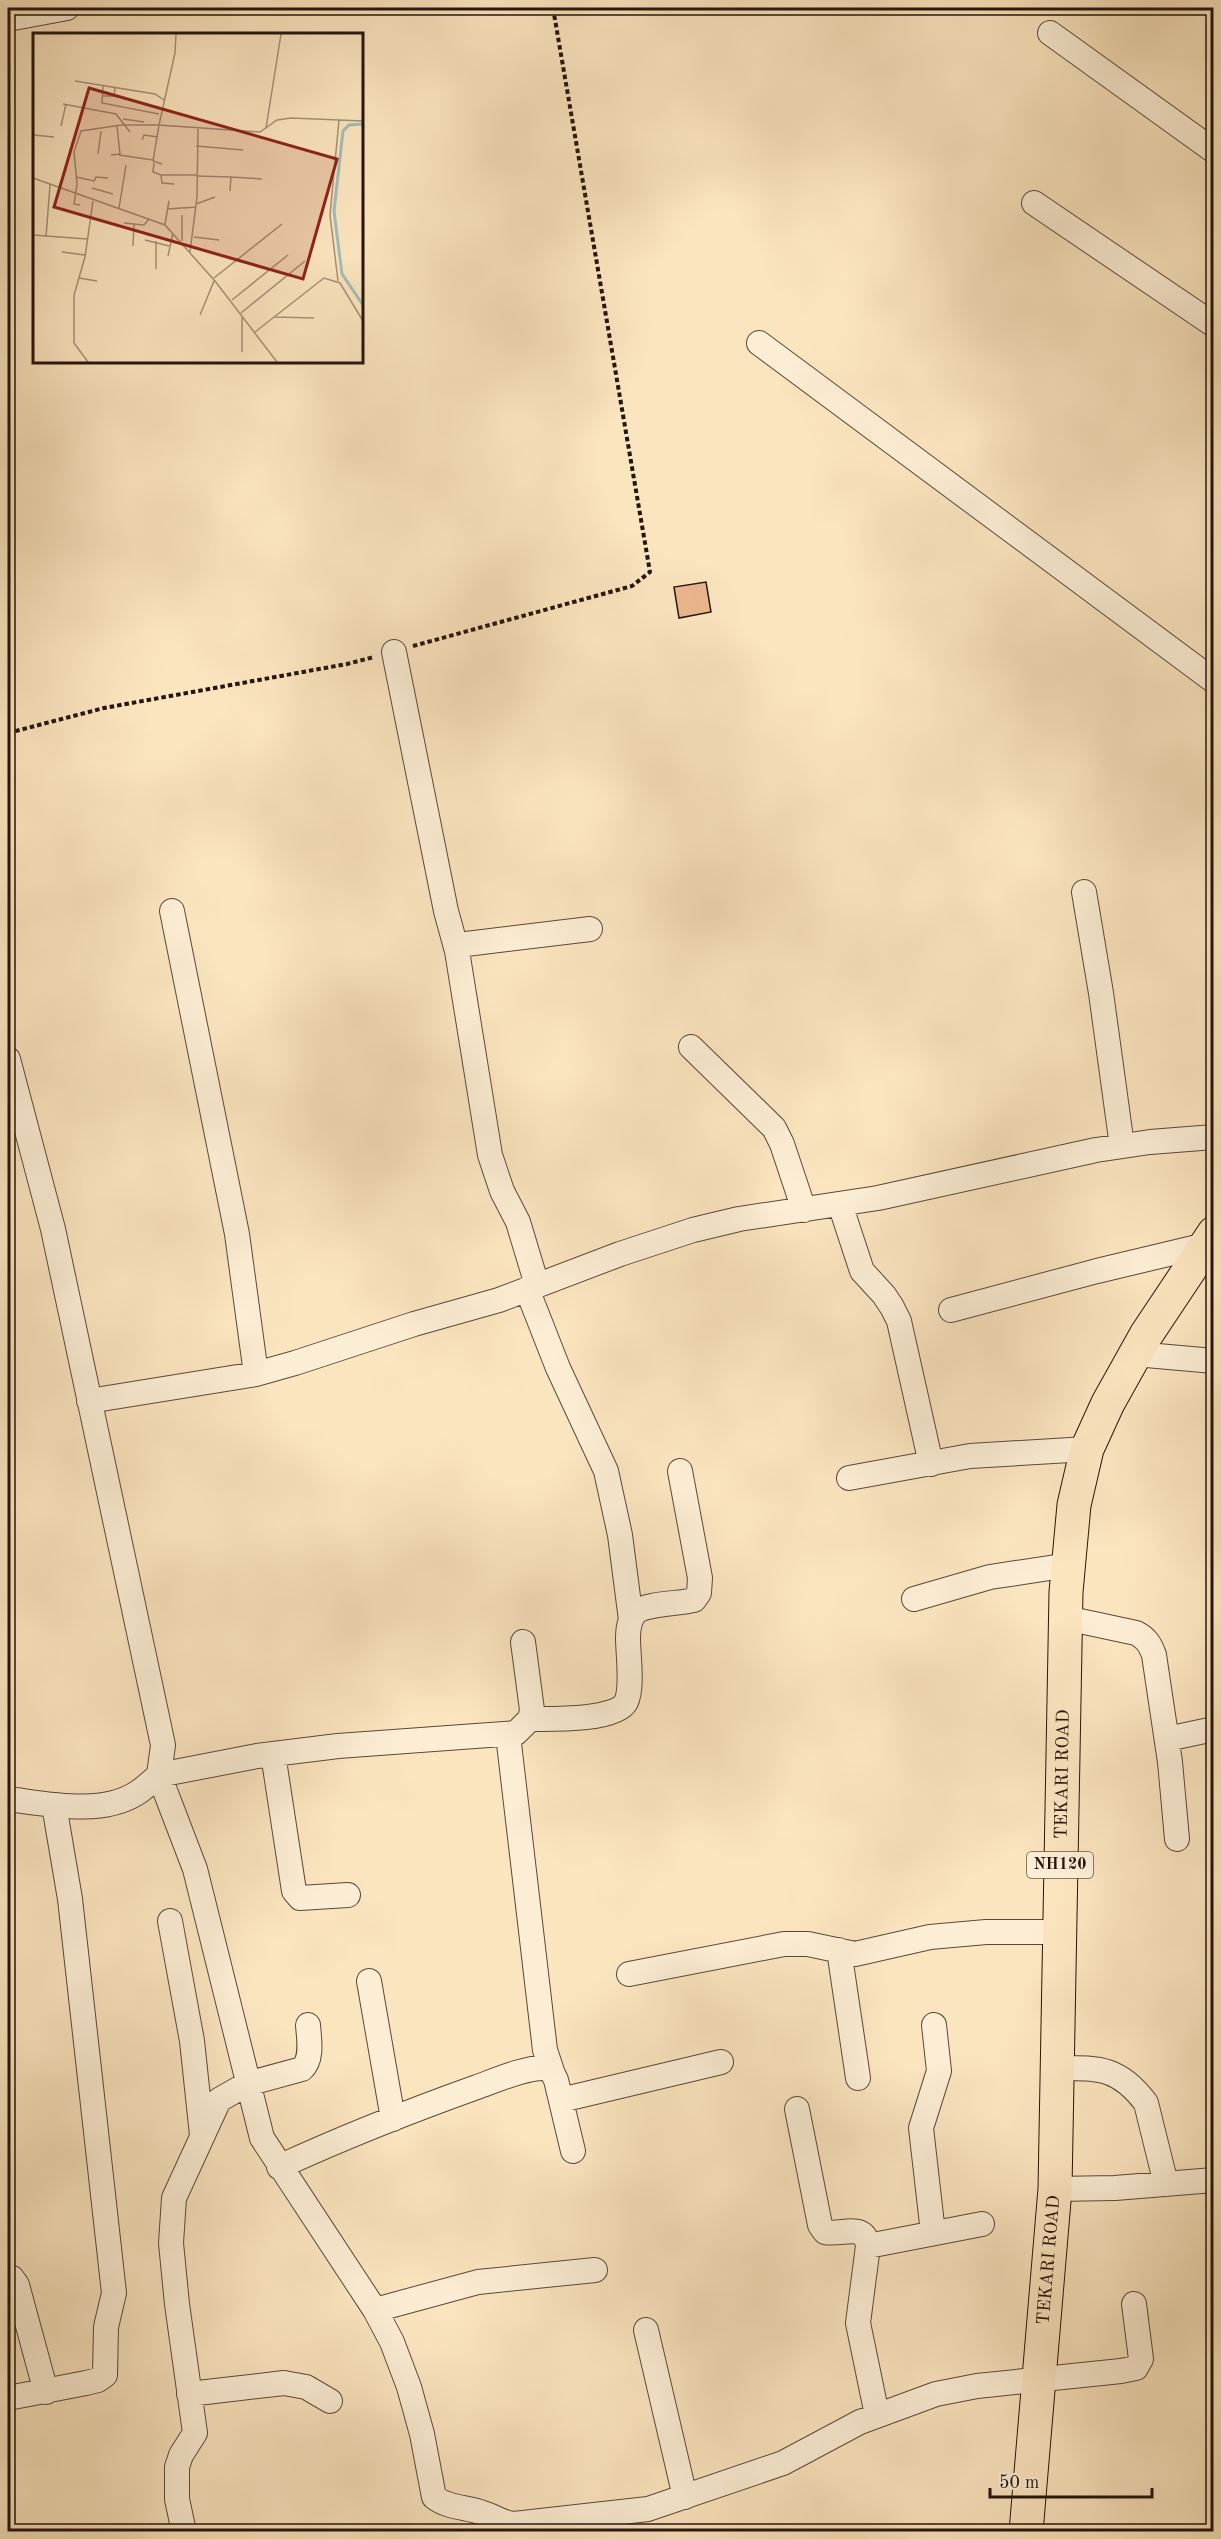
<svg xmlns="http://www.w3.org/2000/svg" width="1221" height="2539" font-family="'Old Standard TT',serif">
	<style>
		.building { fill: #edb78f; stroke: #24140e; stroke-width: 1.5 }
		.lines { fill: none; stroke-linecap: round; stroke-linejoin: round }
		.minor-casing { stroke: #5a483a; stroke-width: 26 }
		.trunk-casing { stroke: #24140e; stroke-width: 35 }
		.path { stroke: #24140e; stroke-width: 4; stroke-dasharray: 4.5 3; stroke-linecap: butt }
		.minor { stroke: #fceed5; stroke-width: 24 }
		.trunk { stroke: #fbe5bf; stroke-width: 33 }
		.labels { text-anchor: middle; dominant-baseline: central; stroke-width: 4.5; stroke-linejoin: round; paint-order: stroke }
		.shield { fill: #fceed5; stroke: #65554a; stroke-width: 1.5 }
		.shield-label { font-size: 16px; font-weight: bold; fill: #24140e }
		.street-label { font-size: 18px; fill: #24140e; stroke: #fceed5 }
		.inset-river { fill: none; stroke: #a2bdbb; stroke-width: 3 }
		.inset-road { fill: none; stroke: #a59178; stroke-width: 1.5 }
		.view { fill: #8f2418; fill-opacity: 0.15; stroke: #8f2418; stroke-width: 3 }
		.inset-edge { fill: none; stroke: #24140e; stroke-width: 3 }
	</style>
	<rect width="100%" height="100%" fill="#fbe5bf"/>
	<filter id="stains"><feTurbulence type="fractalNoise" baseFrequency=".00333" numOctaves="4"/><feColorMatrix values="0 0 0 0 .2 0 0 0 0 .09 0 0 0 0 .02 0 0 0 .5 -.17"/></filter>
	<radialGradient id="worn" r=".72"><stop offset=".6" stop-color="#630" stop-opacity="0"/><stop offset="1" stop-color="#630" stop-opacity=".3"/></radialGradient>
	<path class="building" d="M706 582 711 612 679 618 674 587Z"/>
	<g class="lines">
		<g class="minor-casing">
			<path id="minor" d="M8 19 67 8
				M1050 33 1214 151
				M1034 203 1214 325
				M759 343 1214 681
				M394 652 446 911 457 951
				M1084 892 1101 993 1122 1146
				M172 911 237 1234 256 1374
				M691 1047 774 1128 782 1144 804 1210
				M8 1059 53 1229 163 1745 159 1775C152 1781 145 1788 137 1793 101 1816 48 1804 8 1799
				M840 1204 862 1271 884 1295 892 1307 899 1321 931 1464
				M537 1285 518 1222 502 1191 490 1155 457 951 458 947 466 944 590 929
				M527 1289 558 1368 606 1471 620 1535 631 1620
				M951 1310 1097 1271 1206 1245
				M1135 1354 1214 1361
				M89 1401 256 1374 295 1363 414 1324 499 1300 620 1254 693 1230 739 1219 878 1198 1096 1150 1150 1142 1214 1137
				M849 1478 970 1456 1087 1449
				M914 1599 990 1577 1069 1565
				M1066 1618 1136 1633C1146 1638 1150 1644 1154 1655L1170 1762 1177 1839
				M523 1642 532 1710 530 1719 516 1733 338 1746 257 1756 159 1775 195 1869 262 2138 375 2310 392 2342 409 2387 422 2434 434 2497C448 2508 466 2507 483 2513 494 2516 502 2523 514 2524L648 2509 783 2463 860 2422 936 2394 977 2386 1121 2371 1136 2368 1141 2359 1134 2304
				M530 1719C550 1719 616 1721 626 1702 633 1688 628 1654 628 1638 628 1629 629 1619 636 1612 647 1603 679 1604 694 1600L699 1593 700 1578 680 1471
				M508 1735 545 2050 552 2071
				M1167 1739 1214 1729
				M273 1754 294 1891 300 1898 348 1895
				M170 1921 192 2041 202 2135
				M839 1950 858 2078
				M629 1974 784 1944H808L855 1954 930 1937 986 1932H1058
				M369 1981 393 2119
				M1058 2068C1099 2068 1119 2067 1146 2103L1166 2184
				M561 2100 721 2062
				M797 2109 820 2225 825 2232C842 2236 864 2221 868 2246L858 2323 877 2415
				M279 2167C344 2137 410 2111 477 2087 494 2081 526 2067 544 2068 551 2068 553 2074 556 2080L573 2151
				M1055 2189 1115 2188 1214 2180
				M933 2233 921 2128 939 2071 934 2025
				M868 2246 982 2224
				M8 2278H12L17 2285 46 2392
				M375 2310 478 2282 595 2270
				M646 2330 685 2497
				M189 2394 284 2383 306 2387 330 2401
				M8 2398 86 2383 98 2380 105 2375 106 2327 114 2293 70 1899 54 1805
				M184 2532 177 2499V2467L181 2455 195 2433 177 2304 171 2243 174 2198 219 2100 247 2084 302 2069C313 2059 309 2039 308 2025"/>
		</g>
		<g class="trunk-casing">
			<g id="trunk">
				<path id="s1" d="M1026 2532 1055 2189 1066 1592 1074 1505 1087 1449 1108 1403 1146 1335 1214 1233"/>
			</g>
		</g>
		<path class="path" d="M413 646 632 586 650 572 553 8
			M8 733 104 708 347 664 374 657"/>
		<use href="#minor" class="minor"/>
		<use href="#trunk" class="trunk"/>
	</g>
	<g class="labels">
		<rect class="shield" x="1027" y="1852" width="66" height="26" rx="4.5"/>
		<g class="shield-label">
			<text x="1060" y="1865">NH120</text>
		</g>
		<g class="street-label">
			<text stroke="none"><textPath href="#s1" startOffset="759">TEKARI ROAD</textPath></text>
			<text stroke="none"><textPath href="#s1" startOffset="273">TEKARI ROAD</textPath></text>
		</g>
	</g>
	<g transform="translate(33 33)">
		<rect width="330" height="330" fill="#fbe5bf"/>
		<path class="inset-river" d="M330 91 316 92 310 98 301 178 309 241 330 272"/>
		<path class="inset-road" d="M143 1 142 20 126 92 227 99 244 87 258 85 330 88M42 48 122 61 131 67M70 53 69 70 126 81M69 63H81L82 55M30 71 83 81 97 99M90 86 111 89M28 93 33 71M233 95 248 1M0 102 21 104M109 107 111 102 125 104M163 113 210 117M65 121 68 98M78 122 87 121 84 93M86 122 120 127M121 130 120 139 128 142 129 150 141 151M128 142H163M163 143 198 144 197 158M43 144 61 148 63 144 75 145M198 144 229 146M0 145 132 192 182 248 244 329M59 155 80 161M163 171 182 164M47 172 41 171 44 151 41 119 48 98 88 92H126L120 128 129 131M86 175 93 132M135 176 163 174M91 190 111 192 116 186M132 191 136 168M0 202 54 206M13 204 17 152M161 204 186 207M112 207 136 213M149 208V182M100 213 101 191M29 219 52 222M157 219 164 164 165 96M135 223 140 200M123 236V208M46 245 64 248M181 245 249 191M305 248 297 182 306 87M199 267 255 222M208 280 272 228M167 282 181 248M209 283V319M242 284 281 285M222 299 291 245 307 250 330 288M55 329 41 310V262L52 224 60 168"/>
		<path class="view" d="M56 55 304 126 270 246 21 174Z"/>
		<rect width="330" height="330" class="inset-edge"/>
	</g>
	<rect width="1221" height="2539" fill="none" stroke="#fbe5bf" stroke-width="30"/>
	<rect x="9" y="9" width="1203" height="2521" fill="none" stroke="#24140e" stroke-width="3"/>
	<rect x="15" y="15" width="1191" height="2509" fill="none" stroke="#24140e" stroke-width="1.5"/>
	<path d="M990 2488v9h162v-9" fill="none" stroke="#24140e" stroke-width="3"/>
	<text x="999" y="2488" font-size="18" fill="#24140e" stroke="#fceed5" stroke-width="4.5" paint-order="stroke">50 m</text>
	<rect width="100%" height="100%" filter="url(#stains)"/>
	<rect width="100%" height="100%" fill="url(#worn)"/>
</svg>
